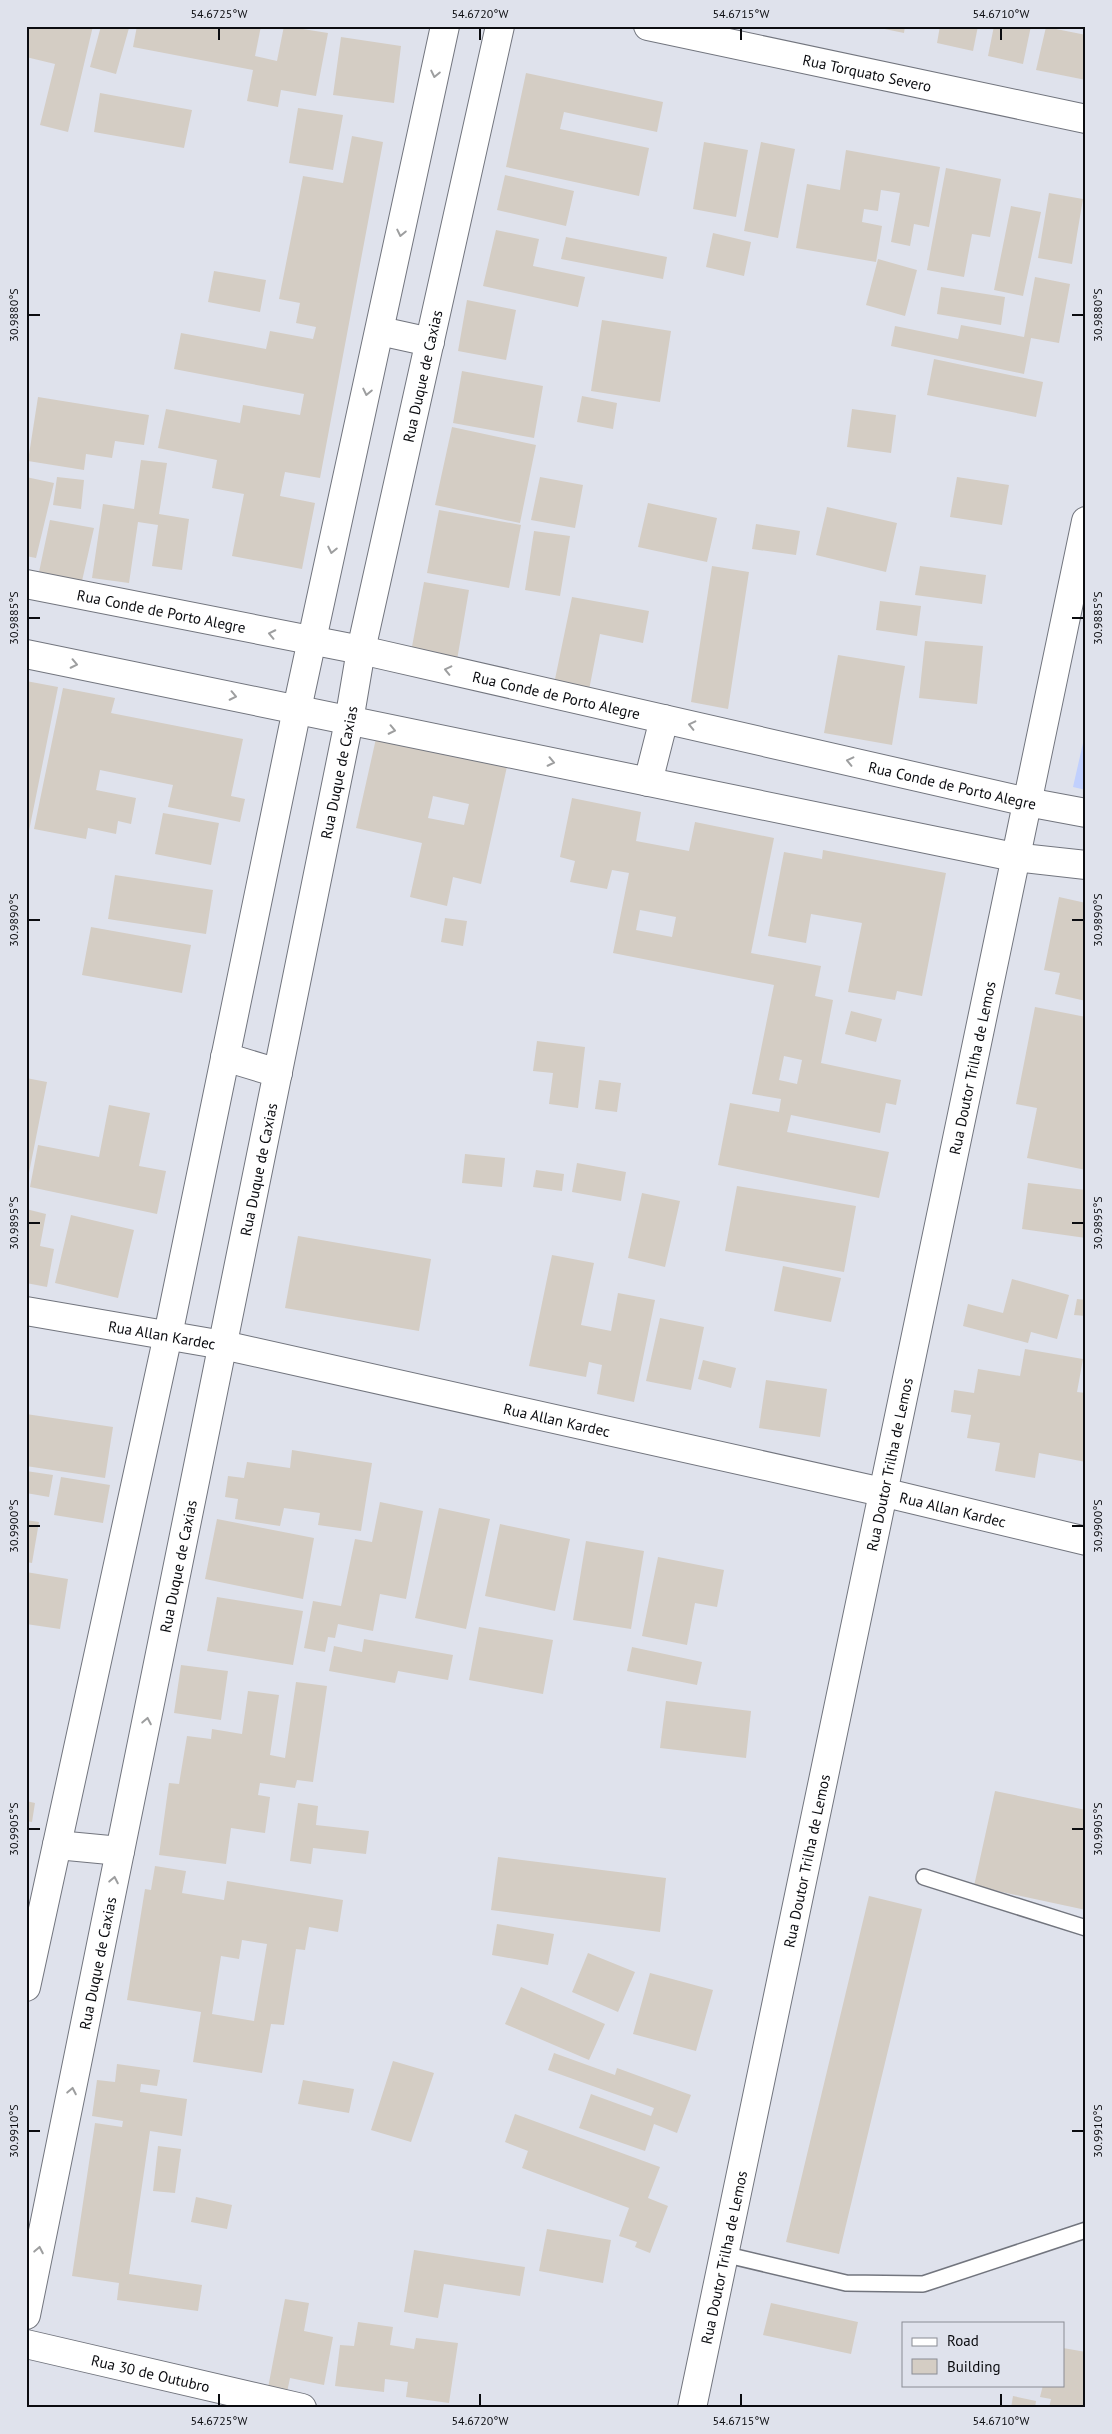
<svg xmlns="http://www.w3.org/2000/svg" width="1112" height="2434" font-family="'PT Sans',sans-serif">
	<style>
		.green { fill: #c1d0fd }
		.building { fill: #d4cdc4; fill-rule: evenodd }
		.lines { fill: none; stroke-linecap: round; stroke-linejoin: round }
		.service-casing { stroke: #72757e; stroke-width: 18 }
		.minor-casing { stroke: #72757e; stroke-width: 30 }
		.service { stroke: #fff; stroke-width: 15 }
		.minor { stroke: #fff; stroke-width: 28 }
		.oneway { stroke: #9d9e9f }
		.ticks { fill: none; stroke: #0b0c10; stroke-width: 2 }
		.labels { text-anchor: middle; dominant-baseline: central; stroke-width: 4.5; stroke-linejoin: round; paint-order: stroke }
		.street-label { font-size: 15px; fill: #0b0c10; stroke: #dfe2ec }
		.neatline { fill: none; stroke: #0b0c10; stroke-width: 2 }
		.ticks-label { font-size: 12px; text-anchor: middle; fill: #0b0c10 }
	</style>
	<rect width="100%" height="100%" fill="#dfe2ec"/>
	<path class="green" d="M1086 730V790L1073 787Z"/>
	<path class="building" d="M26 26H93L68 132 40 125 55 64 26 57Z
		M101 26 129 28 116 74 90 67Z
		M137 26H261L255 56 277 61 284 26 328 33 316 96 281 90 278 107 247 101 253 70 133 47Z
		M870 26H905L904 33Z
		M940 26H978L973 51 937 43Z
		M994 26H1031L1023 64 988 56Z
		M1046 27 1086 35V80L1036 70Z
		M341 37 401 46 394 103 333 95Z
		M526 73 663 102 657 132 564 112 560 129 649 148 639 196 506 167Z
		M100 93 192 110 184 148 94 132Z
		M298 108 343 115 333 170 289 163Z
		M352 136 383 142 320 478 285 472 280 496 315 503 302 569 232 556 244 494 212 488 217 460 158 448 166 409 240 423 243 405 300 415 304 394 174 369 181 333 266 349 270 331 313 339 316 327 296 323 300 303 279 299 297 208 303 176 343 183Z
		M704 142 748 150 736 217 693 209Z
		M761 142 795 149 778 238 744 231Z
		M846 150 940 167 929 227 914 224 910 246 891 242 900 193 881 190 878 211 864 209 862 222 882 226 876 262 796 248 807 184 840 190Z
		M946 168 1001 179 990 237 972 234 964 277 927 270Z
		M505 175 574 191 566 226 497 210Z
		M1049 193 1083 199 1072 264 1038 258Z
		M1011 206 1041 212 1023 296 994 290Z
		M496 230 539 239 533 266 585 277 578 307 483 286Z
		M713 233 751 242 744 276 706 267Z
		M566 237 667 257 663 279 561 259Z
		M878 259 917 270 905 316 866 305Z
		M214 271 266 280 260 312 208 302Z
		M1035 277 1070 284 1059 343 1031 338 1024 374 891 346 895 326 958 339 961 325 1024 337Z
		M941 287 1005 297 1001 325 937 314Z
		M467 300 516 310 506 360 458 351Z
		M602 320 671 331 660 402 591 391Z
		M934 359 1043 382 1036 417 927 395Z
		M462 371 543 386 534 438 453 423Z
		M582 396 617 403 613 429 577 422Z
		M38 397 149 415 144 445 115 441 112 458 86 454 84 470 28 461Z
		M852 409 896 415 891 453 847 447Z
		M452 427 536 445 520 523 435 505Z
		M141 460 167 463 159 514 189 519 182 570 152 566 158 525 138 522 129 583 92 578 103 504 134 509Z
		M26 477 54 483 36 558 26 556Z
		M57 477 84 480 81 509 53 505Z
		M540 477 583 485 575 528 531 520Z
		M957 477 1009 485 1002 525 950 517Z
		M648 503 717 518 707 562 638 547Z
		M827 507 897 523 886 572 816 555Z
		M439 510 521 525 509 588 427 573Z
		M50 520 94 528 82 581 39 572Z
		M756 524 800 531 796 555 752 549Z
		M534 531 570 536 560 596 525 590Z
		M712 566 749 572 728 709 691 702Z
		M920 566 986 575 982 604 915 595Z
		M424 582 469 590 457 660 411 652Z
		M572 597 649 611 643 643 600 634 589 690 554 684Z
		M880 601 921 606 917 636 876 630Z
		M925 641 983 646 977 704 919 698Z
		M838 655 905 666 892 745 824 733Z
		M26 681 58 687 29 831 26 830Z
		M63 688 115 698 111 713 243 739 231 796 245 799 240 822 168 807 173 785 100 770 96 790 136 798 131 824 118 821 116 834 88 828 86 839 34 829Z
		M377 734 508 762 481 884 453 877 447 906 410 897 422 843 356 828ZM433 796 469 804 464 825 428 818Z
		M572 798 641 812 636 841 689 851 695 822 774 838 751 953 821 966 815 996 833 1000 821 1063 901 1080 896 1105 886 1103 880 1133 791 1115 787 1132 889 1152 879 1198 718 1165 730 1103 779 1112 781 1099 752 1094 774 985 613 953 629 873 612 870 607 889 570 882 575 861 560 857ZM640 910 676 917 672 937 636 930ZM784 1056 802 1060 797 1084 779 1080Z
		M163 813 219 823 211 865 155 854Z
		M823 850 946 873 922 996 897 991 895 1000 848 992 862 923 811 914 806 943 768 936 784 852 822 859Z
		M115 875 213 890 206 934 108 919Z
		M1059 897 1086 903V1001L1055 994 1060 973 1044 970Z
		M445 918 467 921 463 946 441 942Z
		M91 927 191 945 182 993 82 975Z
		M1035 1007 1086 1017V1170L1027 1158 1037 1108 1016 1104Z
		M851 1011 882 1019 876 1042 845 1034Z
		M537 1041 585 1047 578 1108 549 1104 553 1073 533 1071Z
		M26 1078 47 1082 27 1183H26Z
		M599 1080 621 1083 617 1112 595 1109Z
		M109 1105 150 1113 139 1166 166 1171 157 1214 30 1187 38 1145 99 1157Z
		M465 1154 505 1158 502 1187 462 1183Z
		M577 1163 626 1172 621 1201 572 1192Z
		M536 1170 564 1174 562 1191 533 1187Z
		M1028 1183 1086 1190V1238L1022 1229Z
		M737 1186 856 1206 844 1272 725 1251Z
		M642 1193 680 1201 665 1267 628 1258Z
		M26 1209 46 1214 40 1246 54 1249 47 1287 26 1283Z
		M71 1215 134 1230 118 1298 55 1283Z
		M298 1236 431 1259 419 1331 285 1308Z
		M552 1255 594 1263 581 1325 611 1331 618 1293 655 1300 634 1402 597 1394 602 1365 589 1362 586 1377 529 1366Z
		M783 1266 841 1278 831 1322 774 1311Z
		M1012 1279 1069 1295 1057 1339 1031 1332 1028 1343 963 1326 968 1304 1003 1313Z
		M1077 1299 1086 1300V1316L1074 1315Z
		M660 1318 704 1327 691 1390 646 1381Z
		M1025 1349 1083 1359 1077 1392 1086 1393V1462L1039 1453 1035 1478 995 1471 1000 1443 967 1438 971 1415 951 1412 954 1390 974 1393 978 1369 1020 1376Z
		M703 1360 736 1368 731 1388 698 1379Z
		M766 1380 827 1389 820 1437 759 1428Z
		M26 1414 113 1427 105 1478 26 1466Z
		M292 1450 372 1463 361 1531 318 1525 320 1513 284 1508 280 1526 235 1519 238 1499 225 1497 228 1476 244 1478 247 1462 290 1468Z
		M26 1471 53 1475 49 1497 26 1493Z
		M61 1477 110 1485 103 1523 54 1515Z
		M380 1502 423 1511 406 1599 380 1594 373 1631 338 1624 335 1638 328 1637 325 1652 304 1648 313 1601 341 1606 355 1539 372 1542Z
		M439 1508 490 1519 466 1629 415 1618Z
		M217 1519 314 1538 303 1599 205 1579Z
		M26 1520 39 1522 32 1563 26 1562Z
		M500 1524 570 1539 555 1611 485 1596Z
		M586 1541 644 1551 631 1629 573 1620Z
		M658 1557 724 1570 717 1607 695 1603 687 1645 642 1636Z
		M26 1572 68 1579 60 1629 26 1624Z
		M217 1597 303 1611 293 1665 207 1651Z
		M479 1627 553 1640 543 1694 469 1680Z
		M364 1639 453 1655 448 1680 398 1671 395 1683 329 1671 334 1646 362 1652Z
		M632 1647 702 1662 697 1685 627 1671Z
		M181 1665 228 1671 221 1720 174 1713Z
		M296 1682 327 1686 313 1782 297 1780 295 1788 260 1783 258 1795 270 1797 265 1833 231 1828 226 1864 159 1855 169 1783 179 1784 187 1736 211 1739 212 1729 242 1734 248 1691 279 1695 270 1755 285 1758Z
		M666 1701 751 1711 746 1758 660 1748Z
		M995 1791 1086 1810V1910L974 1886Z
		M26 1801 35 1803 32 1822 26 1821Z
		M298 1803 318 1806 316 1825 369 1831 366 1854 313 1848 311 1864 290 1861Z
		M498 1857 666 1878 660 1932 491 1910Z
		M155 1866 186 1871 182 1893 224 1900 227 1881 343 1900 338 1932 309 1927 305 1950 296 1949 284 2025 271 2024 262 2073 193 2062 201 2012 127 2000 145 1889 151 1890ZM242 1940 267 1944 254 2021 212 2014 221 1956 239 1959Z
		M869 1896 922 1909 839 2254 786 2242Z
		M497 1924 554 1934 548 1965 492 1955Z
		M588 1953 635 1972 618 2012 572 1992Z
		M650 1973 713 1990 696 2051 633 2034Z
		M521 1987 605 2024 589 2060 505 2024Z
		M554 2053 615 2075 617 2068 691 2095 677 2133 654 2124 645 2151 579 2128 591 2094 651 2116 654 2108 548 2070Z
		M393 2061 434 2073 411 2142 371 2130Z
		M117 2064 160 2070 157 2086 141 2084 140 2092 187 2099 182 2136 150 2131 129 2274 202 2285 198 2311 117 2300 119 2283 72 2276 95 2123 122 2127 123 2121 92 2116 97 2080 115 2082Z
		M303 2080 354 2089 349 2113 298 2104Z
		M515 2114 660 2167 648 2198 668 2206 650 2253 635 2247 637 2242 619 2236 629 2208 522 2168 528 2151 505 2142Z
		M158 2146 181 2149 175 2193 153 2191Z
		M196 2197 232 2205 227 2229 191 2222Z
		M547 2229 611 2240 603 2283 539 2271Z
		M414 2250 525 2267 520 2296 444 2284 438 2318 404 2312Z
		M285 2299 309 2303 304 2331 333 2337 324 2385 290 2378 286 2397 267 2393Z
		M771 2303 858 2322 851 2354 763 2335Z
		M358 2322 393 2327 390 2345 414 2349 416 2338 458 2343 449 2403 406 2397 408 2382 385 2379 384 2392 335 2386 340 2345 354 2346Z
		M1063 2348 1086 2352V2408H1049L1051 2399 1040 2397 1043 2385H1063Z
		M1013 2396 1036 2401 1035 2408H1011Z"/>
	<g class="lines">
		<g class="service-casing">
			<path id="service" d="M924 1877 1086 1928
				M723 2254 846 2283 923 2284 1086 2230"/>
		</g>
		<g class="minor-casing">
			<g id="minor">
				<path id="s1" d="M648 26 1086 119"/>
				<path d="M380 331 430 342"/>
				<path id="s2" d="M26 584 361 650 1027 802 1086 813"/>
				<path d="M26 654 1014 857 1086 865"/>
				<path d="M648 782 664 719"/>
				<path d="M225 1057 278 1073"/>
				<path id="s3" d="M26 1311 223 1345 882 1492 1086 1541"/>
				<path d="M57 1845 120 1851"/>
				<path d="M26 1987 168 1335 297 709 445 26"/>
				<path id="s4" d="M26 2315 349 721 361 650 500 26"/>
				<path id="s5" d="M26 2344 302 2408"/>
				<path id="s6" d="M692 2408 1086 521"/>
			</g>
		</g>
		<use href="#service" class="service"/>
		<use href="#minor" class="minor"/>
	</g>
	<defs><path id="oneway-chevron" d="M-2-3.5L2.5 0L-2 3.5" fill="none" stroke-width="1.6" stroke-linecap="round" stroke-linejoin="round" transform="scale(1.25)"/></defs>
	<g class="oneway">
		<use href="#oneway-chevron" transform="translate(435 74) rotate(102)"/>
		<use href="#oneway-chevron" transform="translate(401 233) rotate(102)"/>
		<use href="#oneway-chevron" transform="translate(367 392) rotate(102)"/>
		<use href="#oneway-chevron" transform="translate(332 550) rotate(102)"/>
		<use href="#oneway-chevron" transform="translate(272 634) rotate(-168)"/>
		<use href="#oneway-chevron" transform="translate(74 664) rotate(12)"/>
		<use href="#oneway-chevron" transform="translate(448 670) rotate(-167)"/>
		<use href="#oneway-chevron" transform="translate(233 696) rotate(12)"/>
		<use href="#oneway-chevron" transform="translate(692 725) rotate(-167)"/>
		<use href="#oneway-chevron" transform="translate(392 730) rotate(12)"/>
		<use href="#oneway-chevron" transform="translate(850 761) rotate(-167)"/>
		<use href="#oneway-chevron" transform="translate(551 762) rotate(12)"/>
		<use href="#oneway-chevron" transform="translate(147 1721) rotate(-79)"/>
		<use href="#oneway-chevron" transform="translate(114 1880) rotate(-79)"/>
		<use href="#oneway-chevron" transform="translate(72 2091) rotate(-79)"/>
		<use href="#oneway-chevron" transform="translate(39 2250) rotate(-79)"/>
	</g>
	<path class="ticks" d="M219 28V40M480 28V40M741 28V40M1001 28V40M28 315H40M1072 315H1084M28 618H40M1072 618H1084M28 920H40M1072 920H1084M28 1223H40M1072 1223H1084M28 1526H40M1072 1526H1084M28 1829H40M1072 1829H1084M28 2131H40M1072 2131H1084M219 2394V2406M480 2394V2406M741 2394V2406M1001 2394V2406"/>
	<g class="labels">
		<g class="street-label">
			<text stroke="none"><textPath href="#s1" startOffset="224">Rua Torquato Severo</textPath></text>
			<text stroke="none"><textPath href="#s4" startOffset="1979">Rua Duque de Caxias</textPath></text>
			<text stroke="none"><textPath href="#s2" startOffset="138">Rua Conde de Porto Alegre</textPath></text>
			<text stroke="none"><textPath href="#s2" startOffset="542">Rua Conde de Porto Alegre</textPath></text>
			<text stroke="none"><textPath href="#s4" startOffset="1574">Rua Duque de Caxias</textPath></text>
			<text stroke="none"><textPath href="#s2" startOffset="948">Rua Conde de Porto Alegre</textPath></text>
			<text stroke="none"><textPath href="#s6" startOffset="1369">Rua Doutor Trilha de Lemos</textPath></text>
			<text stroke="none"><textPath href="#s4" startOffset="1169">Rua Duque de Caxias</textPath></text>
			<text stroke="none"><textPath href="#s3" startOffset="138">Rua Allan Kardec</textPath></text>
			<text stroke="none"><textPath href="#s3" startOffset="542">Rua Allan Kardec</textPath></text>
			<text stroke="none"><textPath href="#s6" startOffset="964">Rua Doutor Trilha de Lemos</textPath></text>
			<text stroke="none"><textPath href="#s3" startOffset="948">Rua Allan Kardec</textPath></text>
			<text stroke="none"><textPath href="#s4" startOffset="764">Rua Duque de Caxias</textPath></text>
			<text stroke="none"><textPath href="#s6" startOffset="559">Rua Doutor Trilha de Lemos</textPath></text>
			<text stroke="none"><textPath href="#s4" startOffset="359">Rua Duque de Caxias</textPath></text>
			<text stroke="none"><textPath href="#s6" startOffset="154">Rua Doutor Trilha de Lemos</textPath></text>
			<text stroke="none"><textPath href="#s5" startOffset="128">Rua 30 de Outubro</textPath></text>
		</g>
	</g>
	<rect width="1112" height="2434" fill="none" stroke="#dfe2ec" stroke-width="55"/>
	<rect x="902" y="2322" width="162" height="65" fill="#dfe2ec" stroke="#8a8c94"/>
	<rect x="912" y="2338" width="25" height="8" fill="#ffffff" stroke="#8a8c94"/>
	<text x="947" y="2346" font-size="15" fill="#0b0c10">Road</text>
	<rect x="912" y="2359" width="25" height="15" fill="#d4cdc4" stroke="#8a8c94"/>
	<text x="947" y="2372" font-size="15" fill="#0b0c10">Building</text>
	<rect x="28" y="28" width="1056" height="2378" class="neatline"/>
	<g class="ticks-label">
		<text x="219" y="18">54.6725°W</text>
		<text x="480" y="18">54.6720°W</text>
		<text x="741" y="18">54.6715°W</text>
		<text x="1001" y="18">54.6710°W</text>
		<text transform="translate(14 315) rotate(-90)" y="4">30.9880°S</text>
		<text transform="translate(1098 315) rotate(-90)" y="4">30.9880°S</text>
		<text transform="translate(14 618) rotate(-90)" y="4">30.9885°S</text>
		<text transform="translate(1098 618) rotate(-90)" y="4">30.9885°S</text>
		<text transform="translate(14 920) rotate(-90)" y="4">30.9890°S</text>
		<text transform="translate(1098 920) rotate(-90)" y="4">30.9890°S</text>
		<text transform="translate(14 1223) rotate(-90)" y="4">30.9895°S</text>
		<text transform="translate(1098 1223) rotate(-90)" y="4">30.9895°S</text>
		<text transform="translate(14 1526) rotate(-90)" y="4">30.9900°S</text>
		<text transform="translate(1098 1526) rotate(-90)" y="4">30.9900°S</text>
		<text transform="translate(14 1829) rotate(-90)" y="4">30.9905°S</text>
		<text transform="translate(1098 1829) rotate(-90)" y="4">30.9905°S</text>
		<text transform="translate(14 2131) rotate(-90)" y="4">30.9910°S</text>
		<text transform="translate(1098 2131) rotate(-90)" y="4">30.9910°S</text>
		<text x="219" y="2425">54.6725°W</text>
		<text x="480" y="2425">54.6720°W</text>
		<text x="741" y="2425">54.6715°W</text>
		<text x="1001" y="2425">54.6710°W</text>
	</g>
</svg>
